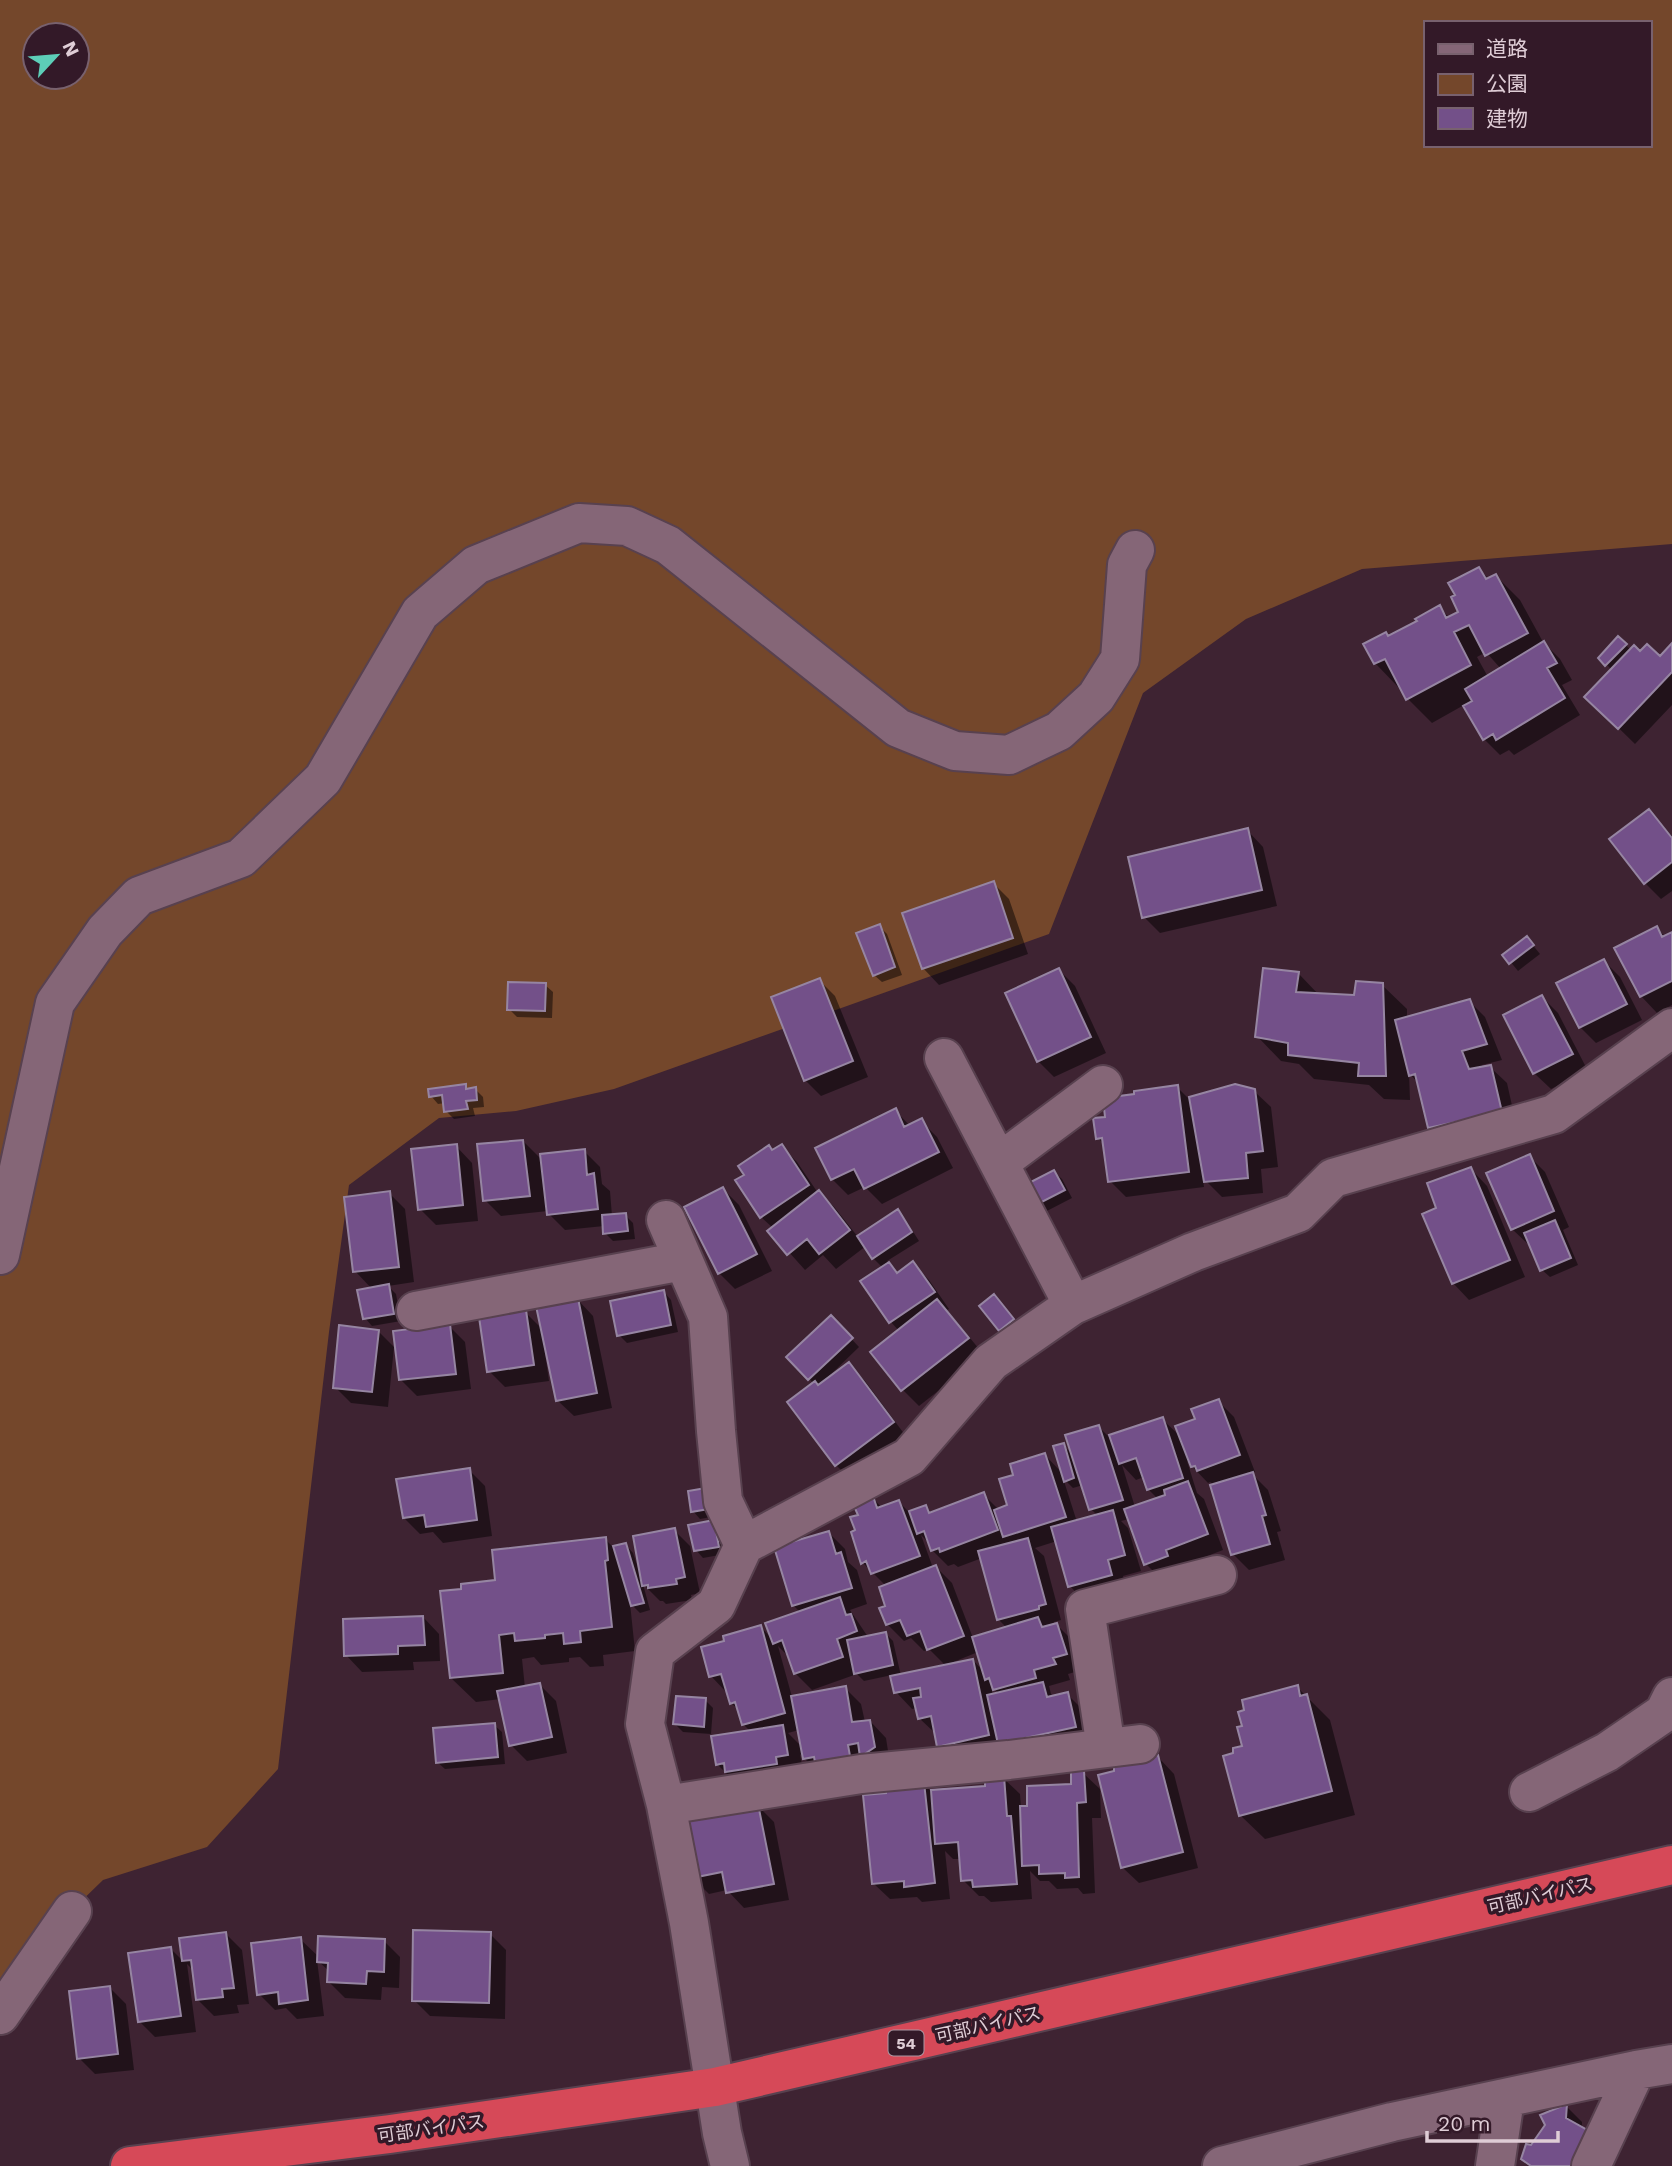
<svg xmlns="http://www.w3.org/2000/svg" width="1672" height="2166" font-family="'Work Sans','Noto Sans JP',sans-serif">
	<style>
		.green { fill: #74472b; fill-rule: evenodd }
		.shadow { fill: #0007; fill-rule: evenodd }
		.building { fill: #735089; stroke: #9685a2; stroke-width: 2 }
		.lines { fill: none; stroke-linecap: round; stroke-linejoin: round }
		.minor-casing { stroke: #58414f; stroke-width: 42 }
		.highway-casing { stroke: #58414f; stroke-width: 42 }
		.minor { stroke: #856677; stroke-width: 38 }
		.highway { stroke: #d64958; stroke-width: 38 }
		.labels { text-anchor: middle; dominant-baseline: central; stroke-width: 7; stroke-linejoin: round; paint-order: stroke }
		.shield { fill: #331928; stroke: #ab97a2; stroke-width: 2 }
		.shield-label { font-size: 16px; font-weight: bold; fill: #dfcdd6 }
		.street-label { font-size: 18px; fill: #dfcdd6; stroke: #331928 }
	</style>
	<rect width="100%" height="100%" fill="#3e2332"/>
	<path class="green" d="M0 0H1672V544L1362 569 1246 619 1143 693 1049 934 614 1089 516 1111 439 1118 349 1185 329 1332 278 1769 207 1847 103 1880 35 1946 0 1992ZM1425 23H1649V145H1425ZM35 35H77V77H35Z"/>
	<path class="shadow" d="M1479 569 1489 579 1496 576 1520 600 1543 642 1560 659 1572 680 1562 685 1580 715 1514 755 1509 750 1500 755 1484 739 1464 705 1432 723 1408 699 1401 686 1399 688 1375 663 1389 637 1419 622 1439 608 1450 618 1461 613ZM1486 652 1501 669 1488 677 1477 657Z
		M1619 639 1631 650 1660 659 1672 646V705L1635 744 1587 697 1612 670 1600 658Z
		M1649 811 1672 836V891L1661 899 1645 883Z
		M1247 830 1263 847 1277 906 1160 933 1144 917Z
		M993 883 1009 899 1028 954 939 985 923 968Z
		M879 926 887 934 902 975 882 982 874 975Z
		M1657 928 1666 938 1672 934V1005L1657 1013 1641 996 1616 948Z
		M1527 938 1540 954 1518 971 1505 955Z
		M1604 961 1620 977 1642 1020 1596 1043 1580 1027Z
		M1059 970 1075 986 1106 1053 1054 1077 1038 1061Z
		M1299 974 1319 995 1355 997 1382 985 1407 1009V1019L1469 1001 1485 1017 1502 1060 1482 1065 1483 1068 1490 1067 1507 1083 1517 1128 1446 1143 1429 1127 1419 1084 1409 1073 1410 1100 1384 1099 1369 1085 1314 1079 1299 1064 1281 1061 1257 1036Z
		M819 980 835 996 868 1077 821 1096 805 1080Z
		M545 985 553 992 552 1018 517 1017 509 1009Z
		M1542 997 1558 1013 1588 1071 1551 1089 1534 1073 1505 1015Z
		M465 1086 469 1090 475 1089 483 1097 484 1107 473 1108 475 1116 454 1119 446 1111 445 1103 438 1104 431 1096Z
		M1235 1086 1254 1091 1271 1107 1278 1167 1261 1169 1263 1193 1222 1197 1203 1178 1204 1187 1126 1197 1110 1181 1105 1145 1098 1138 1107 1118 1177 1087 1189 1099Z
		M895 1110 910 1126 921 1121 937 1137 953 1168 882 1204 865 1187 848 1195 832 1179Z
		M523 1141 543 1161 584 1151 600 1167 602 1184 610 1191 612 1216 625 1215 633 1223 635 1239 613 1241 605 1233 604 1226 565 1230 549 1214 548 1211 501 1216 485 1200Z
		M456 1146 472 1163 478 1221 436 1225 420 1209Z
		M781 1146 797 1162 818 1193 819 1192 835 1208 858 1237 897 1211 905 1219 919 1241 887 1261 899 1274 913 1264 929 1280 949 1309 947 1310 984 1355 919 1406 903 1390 873 1352 899 1331 891 1322 862 1282 883 1268 873 1258 866 1246 836 1269 823 1255 805 1270 770 1231 773 1228 761 1217 773 1151Z
		M1529 1156 1545 1172 1569 1227 1563 1230 1578 1265 1550 1277 1542 1270 1531 1244 1529 1245 1512 1229Z
		M1471 1169 1487 1186 1525 1277 1469 1300 1453 1283 1438 1209Z
		M1054 1172 1062 1179 1072 1198 1043 1213 1036 1205Z
		M723 1189 739 1205 772 1271 735 1289 719 1273Z
		M389 1193 405 1209 414 1282 388 1286 396 1294 401 1321 372 1326 365 1318 372 1289 355 1271Z
		M664 1292 671 1300 678 1332 627 1343 619 1335Z
		M577 1299 593 1316 612 1408 574 1416 557 1400 548 1353H545L549 1381 505 1387 489 1371 525 1312 543 1330Z
		M1002 1304 1020 1328 1008 1338 982 1307Z
		M831 1317 859 1347 824 1381 825 1382 849 1365 865 1381 908 1439 852 1481 836 1465 814 1384 789 1357Z
		M449 1326 465 1342 471 1389 417 1396 401 1380Z
		M378 1331 394 1347 388 1407 351 1403 335 1387Z
		M1218 1401 1234 1417 1255 1472 1251 1473 1268 1490 1281 1531 1277 1532 1285 1560 1249 1570 1233 1554 1214 1485 1210 1482 1208 1483 1187 1461 1197 1493 1204 1499 1223 1550 1181 1566 1162 1580 1146 1564 1129 1519 1121 1521 1128 1528 1141 1571 1123 1576 1127 1592 1086 1603 1070 1586 1057 1541 1035 1548 1044 1556 1061 1620 1054 1622V1626L1057 1625 1073 1641 1082 1670 1068 1674 1070 1680 1049 1686 1051 1694 1055 1697 1067 1694 1083 1710 1091 1743 955 1762 939 1746 937 1735 919 1718 917 1708 912 1709 896 1692 892 1675 864 1681 857 1674 812 1690 795 1673 791 1659 778 1646 792 1697 845 1688 861 1704 865 1722 870 1721 886 1738 890 1764 820 1774 800 1754 803 1771 734 1781 718 1765 751 1732 743 1724 740 1711 731 1703 727 1693 711 1676 726 1642 761 1627 773 1640 800 1612 793 1605 829 1533 845 1549 848 1562 857 1570 867 1604 850 1610 868 1637 885 1633 893 1641 901 1676 946 1666 929 1649 924 1651 911 1638 904 1641 887 1624 886 1586 863 1563 857 1531 860 1516 873 1498 882 1508 899 1502 910 1513 925 1507 932 1513 983 1494 999 1510 1009 1506 1016 1476 1045 1455 1063 1474V1445L1074 1456 1099 1427 1109 1437 1162 1419 1181 1437ZM1122 1465 1136 1480 1144 1477 1148 1489 1158 1499 1135 1507ZM1063 1478 1073 1488 1083 1485 1091 1509 1098 1516 1077 1522ZM921 1535 930 1544 932 1550 948 1566 954 1564 958 1567 982 1558 998 1619 1007 1628 973 1638 952 1583 936 1567 933 1568ZM978 1652 984 1672 973 1660 951 1665V1663ZM991 1686 1000 1694 993 1696ZM799 1730 802 1747 788 1733Z
		M469 1470 485 1486 492 1536 443 1543 433 1532 420 1534 404 1518Z
		M690 1493 722 1515 700 1519 693 1511Z
		M690 1526 721 1529 725 1554 703 1558 696 1550Z
		M674 1530 690 1546 700 1593 691 1595 692 1600 666 1604 663 1601H660L643 1584 650 1610 640 1613 630 1603 635 1651 603 1655 604 1666 590 1667 580 1657 569 1658V1662L541 1665 534 1657 522 1659 525 1688 540 1685 556 1701 567 1753 527 1761 511 1745 501 1699 476 1702 451 1678 463 1591 497 1582 605 1539 614 1548 626 1545 633 1553 638 1568 640 1567Z
		M423 1617 439 1634 440 1661 413 1662 414 1670 362 1672 346 1655Z
		M1297 1687 1330 1720 1355 1815 1265 1839 1240 1815 1235 1754Z
		M705 1700 713 1708 711 1734 683 1732 675 1724Z
		M494 1725 502 1732 505 1764 445 1769 437 1762Z
		M1158 1757 1174 1774 1198 1868 1139 1883 1122 1867Z
		M1083 1773 1100 1789 1101 1818H1092L1095 1893 1083 1894 1078 1888 1057 1889 1049 1881H1040L1030 1871 1032 1899 991 1902 984 1896H979L963 1880 961 1859H953L945 1851 950 1899 922 1902 917 1897 890 1899 873 1883 888 1795 923 1784 932 1792 987 1788 1003 1778 1020 1794 1021 1808H1029L1073 1786Z
		M758 1806 774 1822 789 1900 744 1908 727 1890 709 1894 693 1878Z
		M226 1934 242 1950 249 2004 237 2005 239 2013 214 2016 197 1999 194 1971 187 1964 196 2032 155 2037 139 2021 171 1949 183 1961 181 1939Z
		M490 1934 506 1950 505 2019 430 2016 414 2000Z
		M300 1939 319 1957 384 1941 400 1957 399 1988 382 1987 381 2000 345 1998 329 1982 330 1972 317 1960 324 2016 297 2019 286 2008 275 2010 259 1994Z
		M110 1988 126 2004 134 2070 95 2074 79 2058Z
		M1566 2106 1582 2122V2129L1595 2166H1530L1523 2159Z"/>
	<path class="building" d="M1479 567 1486 579 1496 574 1528 633 1485 656 1469 625 1454 632 1471 665 1406 700 1385 659 1374 664 1363 644 1386 632 1388 636 1417 621 1415 619 1440 605 1446 618 1458 612 1451 597 1455 595 1448 583Z
		M1618 636 1627 644 1605 666 1598 658Z
		M1544 641 1557 663 1547 668 1565 698 1496 740 1493 734 1483 740 1463 706 1472 701 1465 689Z
		M1672 643V672L1618 729 1584 697 1634 645 1640 651 1647 644 1660 656Z
		M1649 809 1672 838V862L1644 884 1609 839Z
		M1248 828 1262 890 1142 918 1128 857Z
		M994 881 1013 938 922 969 902 913Z
		M880 924 895 967 873 976 856 933Z
		M1657 926 1662 937 1672 932V981L1640 997 1614 948Z
		M1527 936 1534 945 1509 964 1502 955Z
		M1604 959 1627 1004 1579 1028 1556 983Z
		M1059 968 1091 1037 1037 1062 1005 993Z
		M1263 968 1299 972 1296 992 1354 995 1356 981 1383 983 1386 1076H1358L1359 1063 1288 1055V1043L1255 1037Z
		M820 978 853 1061 804 1081 771 997Z
		M508 982 546 983 545 1011 507 1010Z
		M1542 995 1573 1054 1533 1074 1503 1015Z
		M1470 999 1487 1044 1462 1051 1469 1069 1491 1065 1502 1112 1428 1128 1415 1074 1409 1076 1395 1020Z
		M466 1084V1089L476 1087 477 1100 466 1101 468 1109 444 1112 442 1095 429 1097 428 1089Z
		M1235 1084 1255 1089 1263 1151 1246 1153 1248 1178 1204 1182 1189 1097Z
		M1178 1085 1189 1172 1108 1182 1102 1138 1096 1139 1093 1118 1105 1117 1103 1098 1134 1094V1091Z
		M896 1108 904 1127 922 1118 939 1152 864 1189 854 1169 831 1180 815 1148Z
		M523 1140 530 1196 483 1201 477 1144Z
		M457 1144 463 1205 418 1210 411 1149Z
		M782 1144 809 1185 760 1218 735 1180 744 1175 738 1166 769 1145 772 1150Z
		M585 1149 587 1175 594 1173 598 1209 547 1215 540 1154Z
		M1530 1154 1554 1211 1511 1230 1486 1173Z
		M1471 1167 1510 1260 1452 1284 1422 1214 1436 1208 1427 1183Z
		M1054 1170 1065 1190 1034 1206 1023 1186Z
		M723 1187 757 1254 718 1274 684 1207Z
		M819 1190 850 1230 819 1254 807 1239 787 1255 767 1231Z
		M390 1191 399 1267 353 1272 344 1197Z
		M898 1209 912 1232 872 1259 857 1236Z
		M626 1213 628 1231 603 1234 602 1215Z
		M1555 1220 1571 1258 1540 1271 1524 1233Z
		M913 1261 935 1292 889 1323 860 1281 889 1262 897 1273Z
		M389 1284 394 1314 363 1319 357 1290Z
		M664 1290 671 1325 617 1336 610 1301Z
		M994 1294 1014 1319 999 1331 979 1306Z
		M578 1298 597 1393 556 1401 536 1306Z
		M937 1299 969 1338 901 1391 870 1352Z
		M526 1310 534 1365 487 1372 479 1317Z
		M831 1315 853 1338 808 1380 786 1357Z
		M450 1324 456 1374 399 1380 393 1331Z
		M339 1325 379 1330 372 1392 333 1388Z
		M849 1362 894 1422 835 1466 787 1402 815 1381 818 1385Z
		M1219 1399 1240 1455 1197 1471 1195 1466 1191 1467 1175 1426 1195 1419 1191 1409Z
		M1163 1417 1183 1478 1147 1490 1136 1458 1119 1464 1109 1435Z
		M1099 1425 1123 1500 1089 1510 1065 1435Z
		M1064 1443 1074 1478 1064 1482 1053 1446Z
		M1045 1453 1066 1517 1003 1537 994 1510 1007 1505 999 1479 1013 1475 1010 1464Z
		M470 1468 477 1520 426 1527 424 1515 403 1518 396 1479Z
		M1253 1472 1266 1515 1262 1516 1270 1544 1231 1555 1210 1485Z
		M1188 1481 1208 1534 1166 1550 1168 1556 1144 1565 1124 1509 1165 1495 1164 1490Z
		M712 1487 715 1508 691 1512 688 1491Z
		M984 1492 998 1530 940 1552 939 1548 931 1551 924 1531 917 1534 909 1511 926 1505 929 1513Z
		M873 1496 877 1508 899 1500 920 1556 871 1574 866 1561 861 1564 851 1532 855 1530 850 1517 858 1515 853 1504Z
		M1113 1510 1125 1555 1108 1560 1112 1575 1068 1587 1051 1527Z
		M714 1520 719 1547 694 1551 688 1525Z
		M675 1528 685 1577 676 1579 677 1584 648 1588V1585L642 1586 633 1536Z
		M829 1531 836 1554 841 1552 852 1588 792 1606 774 1547Z
		M606 1537 608 1560 605 1561 612 1627 580 1631 581 1642 564 1644 563 1633 545 1635V1638L515 1641 514 1633 499 1635 503 1673 450 1678 440 1591 461 1589V1584L495 1580 492 1550Z
		M1028 1538 1046 1604 1039 1606V1609L997 1620 978 1551Z
		M626 1543 644 1603 631 1606 613 1546Z
		M936 1565 964 1636 927 1650 920 1631 907 1636 900 1620 886 1625 879 1608 885 1606 879 1587Z
		M840 1597 846 1615 851 1614 857 1631 837 1639 843 1657 794 1674 782 1640 773 1644 765 1623Z
		M423 1616 425 1645 398 1646V1654L344 1656 343 1619Z
		M1038 1617 1042 1627 1057 1623 1067 1654 1053 1658 1056 1664 1034 1670 1036 1678 993 1690 989 1678 985 1680 972 1637Z
		M761 1625 785 1713 742 1725 735 1702 730 1704 721 1674 709 1677 701 1647 724 1641 723 1636Z
		M886 1632 893 1665 854 1674 847 1640Z
		M973 1659 989 1735 937 1747 931 1716 918 1719 913 1698 921 1697 920 1688 894 1693 890 1676Z
		M1043 1682 1047 1697 1068 1692 1076 1727 998 1744 987 1695Z
		M540 1683 552 1737 509 1746 497 1691Z
		M1298 1685 1300 1696 1307 1694 1332 1791 1239 1816 1223 1756 1233 1753V1748L1242 1746 1237 1727 1242 1726 1238 1712 1244 1710 1242 1700Z
		M846 1686 852 1722 870 1720 875 1747 860 1757 858 1743 848 1745 850 1756 815 1762 814 1757 803 1759 791 1696Z
		M676 1696 706 1698 704 1727 673 1724Z
		M495 1723 498 1757 436 1763 433 1728Z
		M783 1725 788 1755 776 1757 777 1764 725 1772 724 1763 716 1765 711 1736Z
		M1158 1755 1183 1852 1121 1868 1098 1775 1114 1771V1767Z
		M1071 1771H1084L1086 1802 1077 1803 1079 1877 1065 1878V1873L1039 1874V1865L1022 1866 1020 1806H1027V1786L1071 1784Z
		M1004 1776 1007 1816H1011L1017 1884 973 1887 972 1880 961 1881 958 1842 935 1844 931 1790 985 1786V1778Z
		M924 1782 935 1883 904 1887V1881L872 1884 863 1795 886 1793V1786Z
		M758 1804 774 1884 726 1893 722 1872 692 1878 680 1819Z
		M413 1930 491 1932 489 2003 412 2001Z
		M226 1932 234 1988 222 1989 223 1997 196 2000 191 1960 182 1961 179 1938Z
		M318 1936 385 1939 384 1972 367 1971 366 1984 327 1982 328 1963 317 1962Z
		M301 1937 308 2000 279 2004 278 1992 257 1995 251 1943Z
		M171 1947 181 2016 138 2022 128 1953Z
		M110 1986 118 2054 77 2059 69 1991Z
		M1567 2104 1566 2118 1589 2131 1571 2166H1531L1521 2159 1526 2144 1531 2145 1545 2125 1540 2115Z"/>
	<g class="lines">
		<g class="minor-casing">
			<path id="minor" d="M944 1058 1073 1305
				M1000 1162 1103 1085
				M666 1220 708 1317 716 1431 723 1501 744 1545
				M0 1255 55 1003 105 931 139 896 241 858 323 779 420 613 476 565 579 523 627 526 668 545 898 728 955 751 1009 755 1059 731 1096 697 1120 659 1127 565 1135 550
				M416 1311 683 1261
				M1106 1748 1085 1609 1217 1575
				M1529 1792 1607 1752 1664 1713 1672 1697
				M666 1805 861 1774 1009 1760 1140 1744
				M0 2015 72 1911
				M730 2166 722 2133 689 1923 666 1805 645 1724 655 1652 716 1605 744 1545 909 1457 991 1362 1073 1305 1193 1252 1298 1213 1333 1178 1554 1114 1672 1028
				M1222 2166 1392 2122 1636 2070 1672 2064
				M1495 2166 1505 2099
				M1591 2166 1636 2070"/>
		</g>
		<g class="highway-casing">
			<path id="highway" d="M130 2166 390 2134 715 2087 1672 1865"/>
		</g>
		<use href="#minor" class="minor"/>
		<use href="#highway" class="highway"/>
	</g>
	<g class="labels">
		<rect class="shield" x="888.5" y="2030.5" width="35" height="25" rx="5"/>
		<g class="shield-label">
			<text x="906" y="2043">54</text>
		</g>
		<g class="street-label">
			<text transform="translate(1540 1895) rotate(-13)">可部バイパス</text>
			<text transform="translate(988 2024) rotate(-13)">可部バイパス</text>
			<text transform="translate(431 2128) rotate(-8)">可部バイパス</text>
		</g>
	</g>
	<rect x="1424" y="21" width="228" height="126" fill="#331928" stroke="#78616e" stroke-width="2"/>
	<rect x="1438" y="44" width="35" height="10" fill="#856677" stroke="#78616e" stroke-width="2"/>
	<text x="1486" y="56" font-size="21" fill="#dfcdd6">道路</text>
	<rect x="1438" y="74" width="35" height="21" fill="#74472b" stroke="#78616e" stroke-width="2"/>
	<text x="1486" y="91" font-size="21" fill="#dfcdd6">公園</text>
	<rect x="1438" y="108" width="35" height="21" fill="#735089" stroke="#78616e" stroke-width="2"/>
	<text x="1486" y="126" font-size="21" fill="#dfcdd6">建物</text>
	<g transform="translate(56 56) rotate(64)"><circle r="33" fill="#331928" stroke="#78616e" stroke-width="2"/>
	<path d="M0-5L12 26L0 18L-12 26Z" fill="#5dceb8"/>
	<text y="-10" font-size="19" font-weight="bold" text-anchor="middle" fill="#dfcdd6">N</text>
	</g>
	<path d="M1427 2131v10h131v-10" fill="none" stroke="#dfcdd6" stroke-width="3.5"/>
	<text x="1438" y="2131" font-size="21" fill="#dfcdd6" stroke="#331928" stroke-width="5" paint-order="stroke">20 m</text>
</svg>
